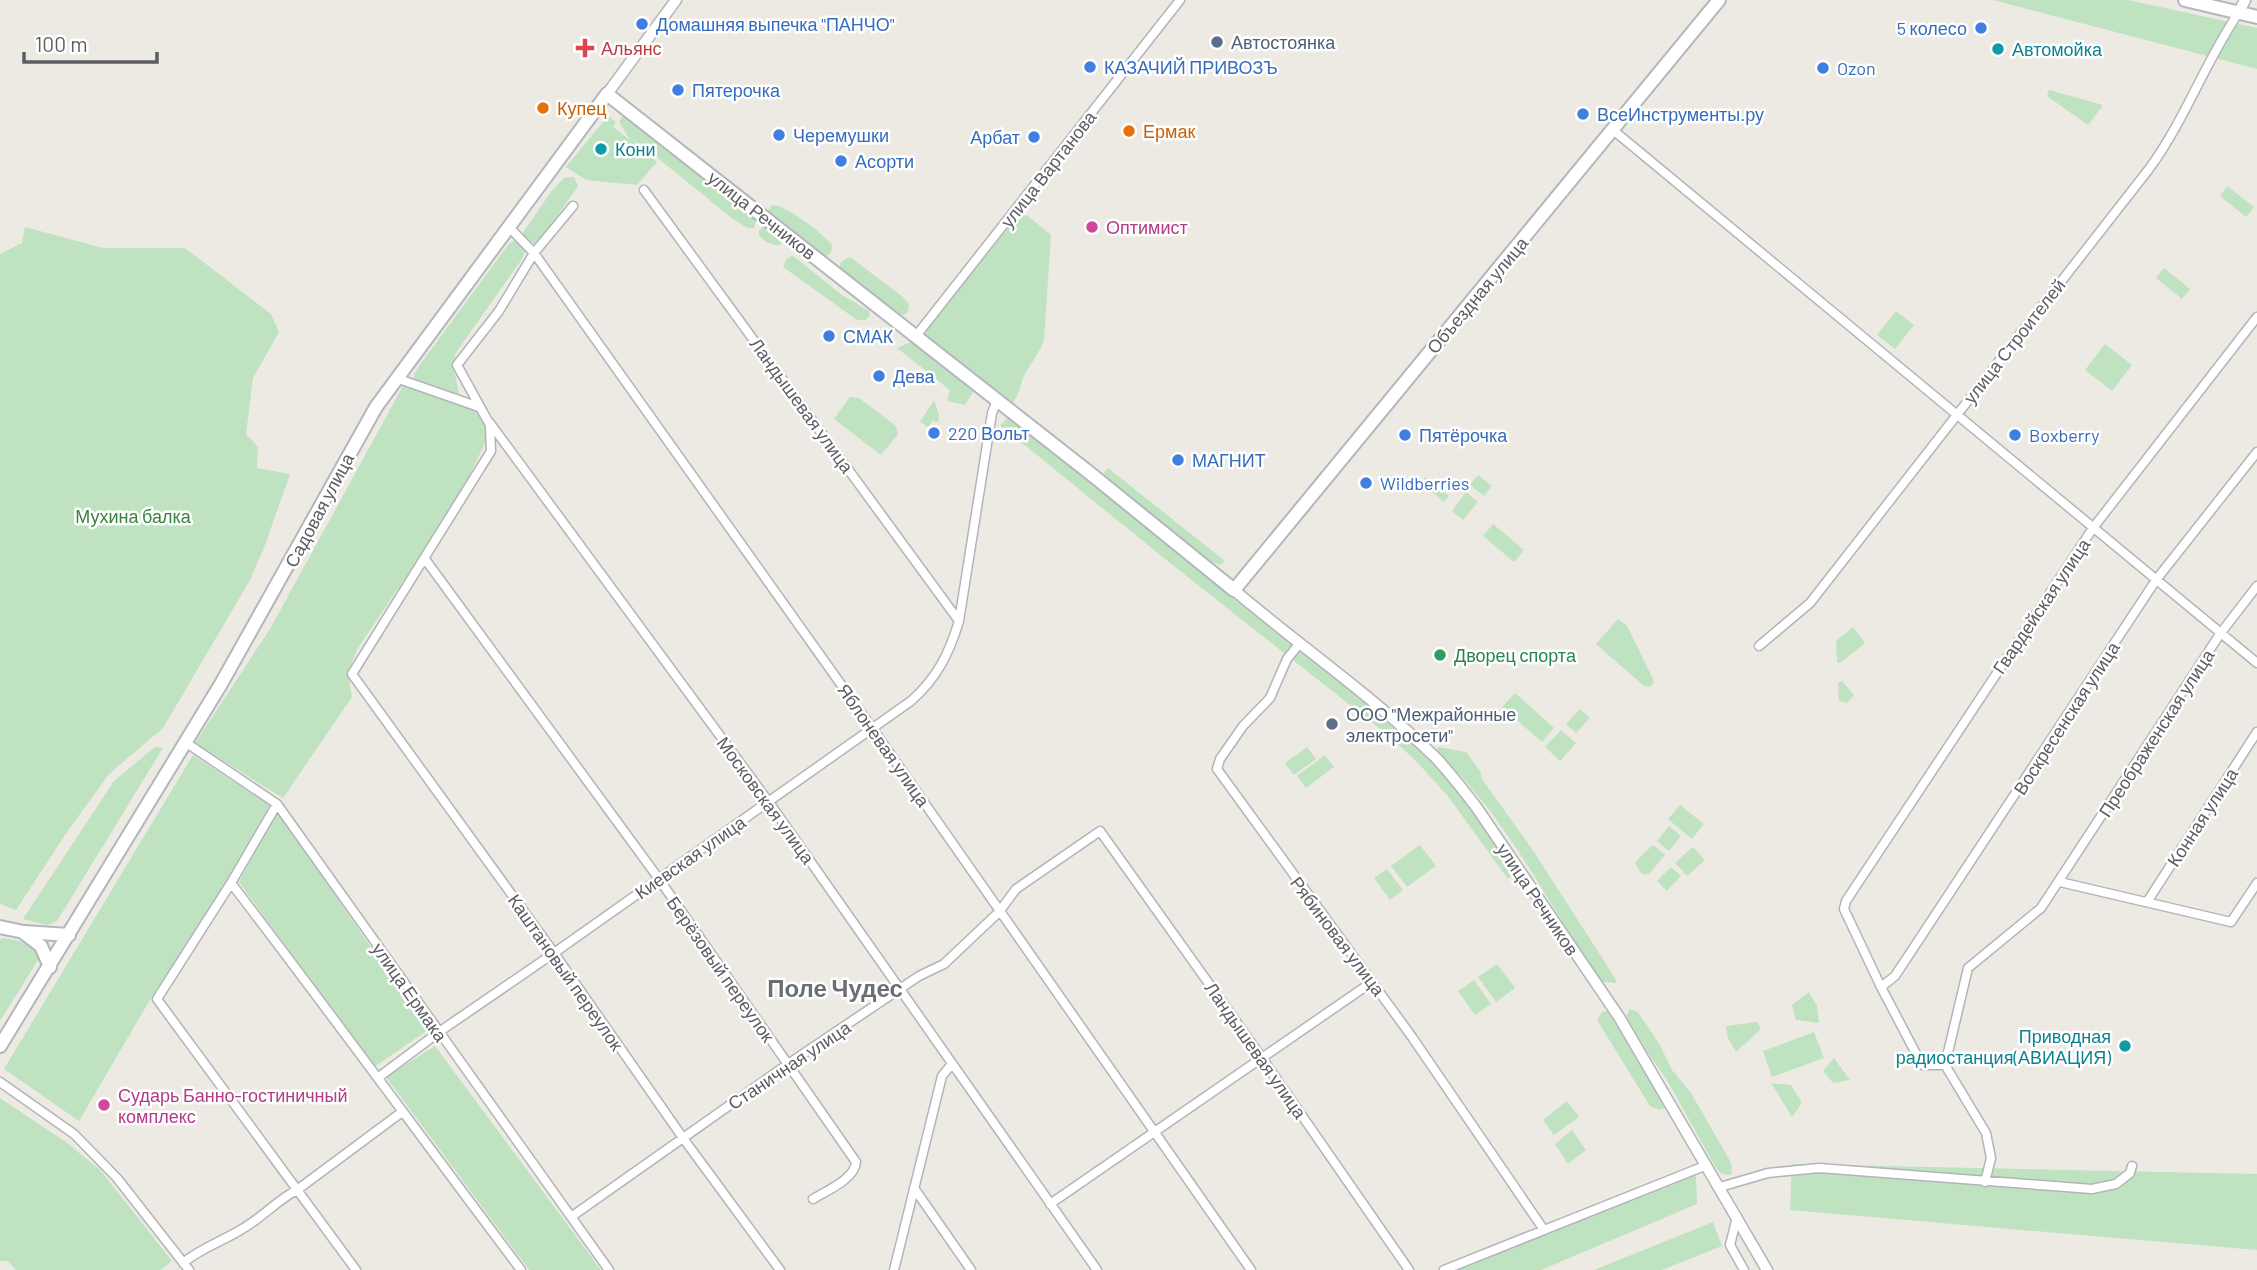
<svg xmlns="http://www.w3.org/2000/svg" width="2257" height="1270" font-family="Barlow,sans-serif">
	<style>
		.green { fill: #bfe3c0 }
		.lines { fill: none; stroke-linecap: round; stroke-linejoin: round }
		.minor-casing { stroke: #b2b4b9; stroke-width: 11 }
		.tertiary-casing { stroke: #b2b4b9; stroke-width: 13 }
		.secondary-casing { stroke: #b3b6bc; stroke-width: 16 }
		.minor { stroke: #fff; stroke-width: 8 }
		.tertiary { stroke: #fff; stroke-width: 10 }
		.secondary { stroke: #fff; stroke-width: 12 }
		.shop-dot { fill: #3f7fe0; stroke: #fff; stroke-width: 2.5 }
		.service-dot { fill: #5c6f8a; stroke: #fff; stroke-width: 2.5 }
		.health-dot { fill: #e0444e; stroke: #fff; stroke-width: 2.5 }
		.culture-dot { fill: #0f9aa8; stroke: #fff; stroke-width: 2.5 }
		.food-dot { fill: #e8710a; stroke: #fff; stroke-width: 2.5 }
		.hotel-dot { fill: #d1479c; stroke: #fff; stroke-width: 2.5 }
		.leisure-dot { fill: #2e9e5b; stroke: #fff; stroke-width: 2.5 }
		.labels { text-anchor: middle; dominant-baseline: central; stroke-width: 5; stroke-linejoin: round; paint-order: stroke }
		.shop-label { font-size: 18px; fill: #366cbe; stroke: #fff; text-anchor: start }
		.service-label { font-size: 18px; fill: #4e5e75; stroke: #fff; text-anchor: start }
		.health-label { font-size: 18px; fill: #be3a42; stroke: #fff; text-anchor: start }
		.culture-label { font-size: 18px; fill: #0d838f; stroke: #fff; text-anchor: start }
		.food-label { font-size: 18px; fill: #c56008; stroke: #fff; text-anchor: start }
		.street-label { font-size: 18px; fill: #5a5d62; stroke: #fff }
		.hotel-label { font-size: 18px; fill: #b23c85; stroke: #fff; text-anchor: start }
		.park-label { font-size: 18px; fill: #3a813f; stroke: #fff }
		.leisure-label { font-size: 18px; fill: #27864d; stroke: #fff; text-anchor: start }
		.district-label { font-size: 24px; font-weight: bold; fill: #6b6f74; stroke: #fff }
	</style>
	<rect width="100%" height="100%" fill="#eceae2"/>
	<path class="green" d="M1993 0H2128L2257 28V69Z
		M2049 90 2103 105 2088 125 2047 96Z
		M608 116 616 122 613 127 630 140 619 122 622 117 628 116 750 212 756 219 754 228H747L733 219 644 147 633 141 657 162 637 185 586 180 566 167Z
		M574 177 578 186 545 234 535 244 527 241 522 234 551 192 564 178Z
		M2227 186 2254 207 2246 217 2220 196Z
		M772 205C787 205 823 234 832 245L831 253 826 256 822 255 772 216 768 211Z
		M1022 215 1028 216 1051 235 1044 340C1039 355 1027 367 1022 381 1019 392 1017 398 1010 407L922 336 1016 217Z
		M764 225 783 237V241L778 246 766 242 759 236V231Z
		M25 227 103 248H185L271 314 279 332 253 378 246 434 258 447 257 468 290 474 265 545 250 580 163 728 109 774 67 832 16 910 0 904V254L22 243Z
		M516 239 525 251 522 259 455 354 454 370 459 394 415 383 414 374 419 366 508 245Z
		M792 255 842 295 869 311 870 315 866 320H857L783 267 786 260Z
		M850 257 903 297 909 304 908 312 904 315C885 311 853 282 839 268L841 262Z
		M2164 268 2190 289 2182 299 2156 278Z
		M1896 311 1914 325 1895 349 1877 335Z
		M913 341 969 385 973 392 965 405 947 401 950 390 897 348Z
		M2105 344 2132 365 2112 391 2085 370Z
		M403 386 478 412 486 428 485 443 465 485 440 526 358 648 348 671 352 697 283 798 195 743 270 629Z
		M850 397 859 398 896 426 898 434 881 455 834 419Z
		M934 400 939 415 938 423 933 420 928 427 920 422Z
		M1008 418C1088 480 1165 544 1244 607 1301 652 1361 693 1415 743 1455 780 1486 827 1517 871L1508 879 1447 795 1416 761 1388 735 1170 563 1000 425Z
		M1108 468 1225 561 1220 565 1212 562 1105 480 1104 473Z
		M1478 475 1492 486 1484 496 1470 485Z
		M1426 477 1449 496 1444 502 1421 483Z
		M1466 492 1478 502 1463 520 1452 511Z
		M1493 524 1524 550 1514 562 1483 536Z
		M1618 619 1627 626 1653 679V684L1649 687 1644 686 1596 644Z
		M1853 627 1865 643 1840 663 1837 662 1836 641Z
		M1842 681 1854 695 1847 703 1839 701 1838 683Z
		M1515 693 1554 728 1542 742 1502 707Z
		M1580 709 1590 718 1576 733 1566 724Z
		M1561 730 1576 743 1560 761 1545 747Z
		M155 747 163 748 57 921 47 925 23 919 114 781Z
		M1307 747 1316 759 1294 775 1285 763Z
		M1438 747 1466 752 1480 771 1482 779 1534 852 1608 967 1617 982 1616 983 1602 982C1556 917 1520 843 1467 783 1458 772 1447 763 1437 752Z
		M193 755 270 806 230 878 150 1000 79 1121 4 1069Z
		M1325 755 1334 767 1306 788 1297 776Z
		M1680 805 1704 824 1692 839 1668 819Z
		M277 811 428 1030 374 1067 239 882Z
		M1669 826 1681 836 1669 851 1657 841Z
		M1420 845 1436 866 1407 887 1391 866Z
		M1653 845 1665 855 1650 873 1645 875 1640 872 1635 862Z
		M1693 847 1705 860 1687 876 1675 863Z
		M1671 867 1681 876 1667 891 1657 881Z
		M1387 869 1403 890 1390 900 1374 878Z
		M4 938 24 942 43 952 0 1021V939Z
		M1497 964 1515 988 1496 1002 1478 977Z
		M1474 980 1491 1004 1475 1015 1458 991Z
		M1809 992 1817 1006 1819 1023 1796 1020 1792 1005Z
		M1630 1009 1638 1012 1660 1045 1672 1070 1691 1093 1729 1159 1732 1167 1731 1175 1722 1174 1716 1168 1667 1080 1650 1056 1626 1017Z
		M1607 1011 1667 1103 1663 1109 1659 1110 1650 1106 1597 1020 1602 1012Z
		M1757 1022 1761 1029 1736 1052 1728 1038 1726 1026Z
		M1814 1032 1824 1058 1772 1077 1763 1051Z
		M435 1046 601 1270H529L386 1077Z
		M1834 1058 1850 1080 1833 1083 1823 1071Z
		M1771 1083 1791 1085 1802 1103 1792 1117Z
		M0 1098 66 1142 101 1171 172 1261 161 1270H16L8 1261H0Z
		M1567 1101 1579 1117 1554 1135 1543 1120Z
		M1572 1130 1586 1150 1568 1164 1555 1144Z
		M1792 1164 2257 1174V1250L1790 1210Z
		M1696 1175 1697 1204 1541 1270H1448Z
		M1713 1222 1722 1246 1662 1270H1594Z"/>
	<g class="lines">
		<g class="minor-casing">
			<path id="minor" d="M1613 130 2257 663
				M644 190 959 621
				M573 206 534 253 499 311 457 365 490 425 491 451 352 674 554 953 683 1138 780 1270
				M508 226 534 253 872 728 1251 1270
				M916 336 1180 0
				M396 378 479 407
				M490 423 768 801 1097 1270
				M425 559 659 879 856 1162C855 1179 826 1191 813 1199
				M1300 643 1287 659 1270 698 1243 726 1220 759 1217 769 1412 1037 1544 1230
				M1759 646 1810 603 2149 169C2185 120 2205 62 2239 12
				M185 742 277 804 609 1270
				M277 804 231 883 157 999 356 1270
				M2060 882 2231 922 2257 883
				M231 883C329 1011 424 1141 521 1270
				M2147 902 2257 732
				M1881 987 1895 976 2156 580 2257 452
				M1945 1065H1922L1881 987 1844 909 1846 901 2093 528 2257 317
				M379 1077 439 1032 554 953 911 701C937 678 949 654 959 621L992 413 997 400
				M0 1082 74 1134 117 1178 189 1270
				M1985 1182 1991 1158 1986 1133 1945 1065 1968 968 2041 908 2220 634 2257 586
				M1720 1187 1768 1173 1819 1168 2092 1189 2116 1184 2130 1173 2132 1166
				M914 1188 971 1270
				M1050 1204 1372 982
				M571 1217 788 1064 919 976 944 964 999 912 1016 889 1100 831 1262 1058 1409 1270
				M1737 1217 1730 1245 1744 1270
				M183 1263C201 1248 223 1241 242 1229 262 1218 277 1200 297 1190L402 1112
				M894 1270 942 1076 951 1065
				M1444 1270 1707 1165"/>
		</g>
		<g class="tertiary-casing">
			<path id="tertiary" d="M2239 12 2245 0
				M607 94 676 0
				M1234 590C1301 647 1374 697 1436 758 1451 774 1464 791 1477 808L1619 1017 1767 1270"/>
		</g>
		<g class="secondary-casing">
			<path id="secondary" d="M2185 0 2257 17
				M0 927 24 932 69 935
				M24 933 41 946 50 967
				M0 1046 221 684 376 407 607 94 1091 474 1234 590 1719 0"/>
		</g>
		<use href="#minor" class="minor"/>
		<use href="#tertiary" class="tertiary"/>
		<use href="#secondary" class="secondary"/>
	</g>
	<g class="shop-dot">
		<circle cx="642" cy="24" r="7"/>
		<circle cx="1981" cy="28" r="7"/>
		<circle cx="1090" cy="67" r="7"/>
		<circle cx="1823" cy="68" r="7"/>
		<circle cx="678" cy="90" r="7"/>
		<circle cx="1583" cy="114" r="7"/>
		<circle cx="779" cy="135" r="7"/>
		<circle cx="1034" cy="137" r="7"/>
		<circle cx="841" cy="161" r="7"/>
		<circle cx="829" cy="336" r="7"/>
		<circle cx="879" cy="376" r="7"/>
		<circle cx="934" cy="433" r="7"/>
		<circle cx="1405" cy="435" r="7"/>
		<circle cx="2015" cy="435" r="7"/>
		<circle cx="1178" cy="460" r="7"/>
		<circle cx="1366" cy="483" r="7"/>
	</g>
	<g class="service-dot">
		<circle cx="1217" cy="42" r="7"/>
		<circle cx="1332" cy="724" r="7"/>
	</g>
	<path class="health-dot" d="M581.5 37.5h7v7h7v7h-7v7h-7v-7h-7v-7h7z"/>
	<g class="culture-dot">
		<circle cx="1998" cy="49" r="7"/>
		<circle cx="601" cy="149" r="7"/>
		<circle cx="2125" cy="1046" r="7"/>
	</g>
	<g class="food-dot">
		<circle cx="543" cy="108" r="7"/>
		<circle cx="1129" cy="131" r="7"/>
	</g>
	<g class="hotel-dot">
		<circle cx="1092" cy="227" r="7"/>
		<circle cx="104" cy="1105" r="7"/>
	</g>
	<circle class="leisure-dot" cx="1440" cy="655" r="7"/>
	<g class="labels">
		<g class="shop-label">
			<text x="656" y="24">Домашняя выпечка "ПАНЧО"</text>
			<text x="1967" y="28" text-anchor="end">5 колесо</text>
			<text x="1104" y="67">КАЗАЧИЙ ПРИВОЗЪ</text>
			<text x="1837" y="68">Ozon</text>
			<text x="692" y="90">Пятерочка</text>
			<text x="1597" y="114">ВсеИнструменты.ру</text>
			<text x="793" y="135">Черемушки</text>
			<text x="1020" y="137" text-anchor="end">Арбат</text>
			<text x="855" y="161">Асорти</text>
			<text x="843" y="336">СМАК</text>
			<text x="893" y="376">Дева</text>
			<text x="948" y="433">220 Вольт</text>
			<text x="1419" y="435">Пятёрочка</text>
			<text x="2029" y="435">Boxberry</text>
			<text x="1192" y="460">МАГНИТ</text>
			<text x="1380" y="483">Wildberries</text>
		</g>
		<g class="service-label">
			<text x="1231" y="42">Автостоянка</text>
			<text x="1346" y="714">ООО "Межрайонные<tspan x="1346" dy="21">электросети"</tspan></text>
		</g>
		<g class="health-label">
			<text x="601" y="48">Альянс</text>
		</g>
		<g class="culture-label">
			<text x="2012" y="49">Автомойка</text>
			<text x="615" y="149">Кони</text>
			<text x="2111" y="1036" text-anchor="end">Приводная<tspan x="2111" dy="21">радиостанция(АВИАЦИЯ)</tspan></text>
		</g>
		<g class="food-label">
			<text x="557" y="108">Купец</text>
			<text x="1143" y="131">Ермак</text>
		</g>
		<g class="street-label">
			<text transform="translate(1048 169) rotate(-52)">улица Вартанова</text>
			<text transform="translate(762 215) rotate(38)">улица Речников</text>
			<text transform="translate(1477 295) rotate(-50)">Объездная улица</text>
			<text transform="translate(2014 341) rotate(-52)">улица Строителей</text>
			<text transform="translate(802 405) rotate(54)">Ландышевая улица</text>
			<text transform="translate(319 510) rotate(-62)">Садовая улица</text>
			<text transform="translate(2041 606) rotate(-56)">Гвардейская улица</text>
			<text transform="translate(2066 718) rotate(-57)">Воскресенская улица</text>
			<text transform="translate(2156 733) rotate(-57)">Преображенская улица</text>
			<text transform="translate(884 745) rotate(55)">Яблоневая улица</text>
			<text transform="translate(766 800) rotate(54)">Московская улица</text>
			<text transform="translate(2202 817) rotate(-57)">Конная улица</text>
			<text transform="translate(690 857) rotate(-35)">Киевская улица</text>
			<text transform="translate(1538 899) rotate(56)">улица Речников</text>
			<text transform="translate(1338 936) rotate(53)">Рябиновая улица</text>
			<text transform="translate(721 969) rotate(55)">Берёзовый переулок</text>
			<text transform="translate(566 972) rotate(55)">Каштановый переулок</text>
			<text transform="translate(410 992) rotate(55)">улица Ермака</text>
			<text transform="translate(1256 1050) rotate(55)">Ландышевая улица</text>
			<text transform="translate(789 1065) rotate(-34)">Станичная улица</text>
		</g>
		<g class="hotel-label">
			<text x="1106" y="227">Оптимист</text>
			<text x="118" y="1095">Сударь Банно-гостиничный<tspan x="118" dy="21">комплекс</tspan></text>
		</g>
		<g class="park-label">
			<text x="133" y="516">Мухина балка</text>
		</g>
		<g class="leisure-label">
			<text x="1454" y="655">Дворец спорта</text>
		</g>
		<g class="district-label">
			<text x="835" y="987">Поле Чудес</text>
		</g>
	</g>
	<path d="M24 52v10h133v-10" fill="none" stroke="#5a5d62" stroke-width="3.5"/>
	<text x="35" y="52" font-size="21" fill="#5a5d62" stroke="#ffffff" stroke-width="5" paint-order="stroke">100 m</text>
</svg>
